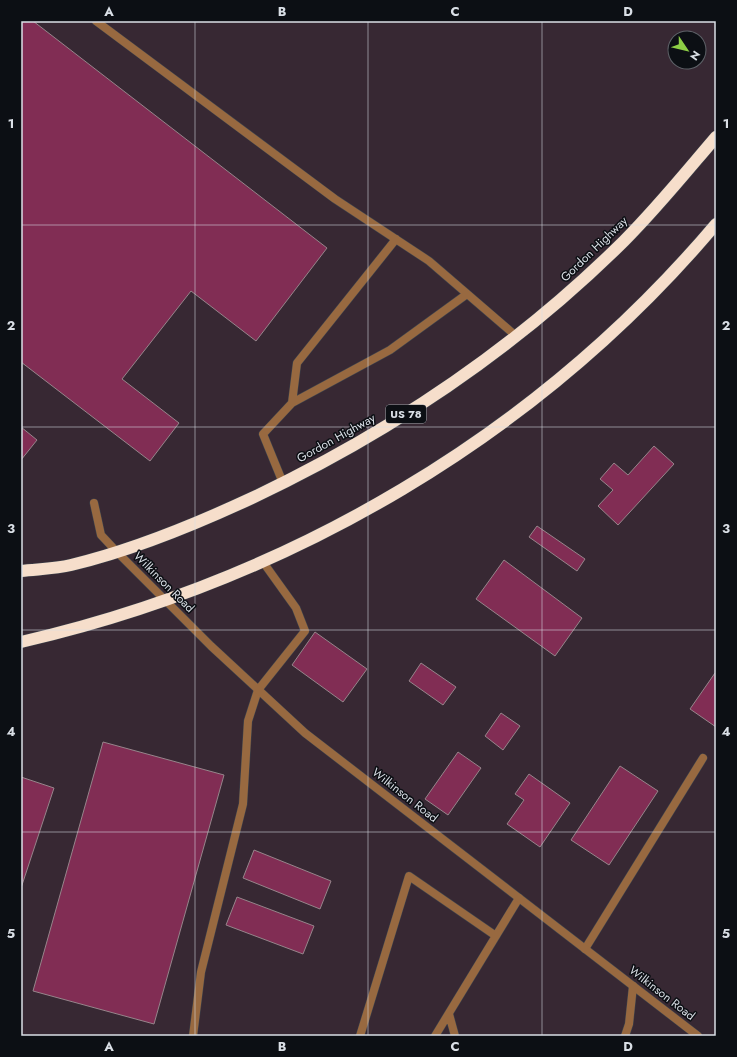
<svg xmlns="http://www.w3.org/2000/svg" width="737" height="1057" font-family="Jost,sans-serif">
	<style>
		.commercial { fill: #372833; fill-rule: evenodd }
		.building { fill: #812d54; stroke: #96858b }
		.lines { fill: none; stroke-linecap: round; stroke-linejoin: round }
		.lane-casing { stroke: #3d444e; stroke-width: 9 }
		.street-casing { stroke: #3d444e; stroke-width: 9 }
		.highway-casing { stroke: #3d444e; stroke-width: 13 }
		.lane { stroke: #986940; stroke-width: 8 }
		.street { stroke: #986940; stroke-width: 8 }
		.highway { stroke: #f6decb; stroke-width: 12 }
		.grid { fill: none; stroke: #dadfe6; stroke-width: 1; stroke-opacity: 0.55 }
		.labels { text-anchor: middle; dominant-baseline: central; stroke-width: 3; stroke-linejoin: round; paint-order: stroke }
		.shield { fill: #0c0f14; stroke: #9ca1a7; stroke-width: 1 }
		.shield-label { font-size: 11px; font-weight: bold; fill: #dadfe6 }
		.street-label { font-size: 12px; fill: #dadfe6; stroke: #0c0f14 }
		.neatline { fill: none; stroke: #dadfe6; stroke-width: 1.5 }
		.grid-label { font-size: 13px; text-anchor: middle; font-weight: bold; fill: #dadfe6 }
	</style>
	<rect width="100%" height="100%" fill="#1f2631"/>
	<path class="commercial" d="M21 21H716V1036H21ZM675 38H699V62H675Z"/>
	<path class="building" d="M21 21H33L327 248 256 341 191 291 122 379 179 423 150 461 21 362Z
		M21 427 37 440 21 460Z
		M654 446 674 464 618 525 598 506 613 490 600 479 614 463 628 475Z
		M537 526 585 559 577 571 529 537Z
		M504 560 582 618 555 656 476 599Z
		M315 632 367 669 343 702 292 665Z
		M421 663 456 687 443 705 409 681Z
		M715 673H716V727L690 709Z
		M501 713 520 726 503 750 485 736Z
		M103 742 224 775 154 1024 33 991Z
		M458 752 481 768 448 815 425 799Z
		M620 766 658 791 609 865 571 840Z
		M529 774 570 803 540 847 507 824 524 800 515 794Z
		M21 777 54 788 21 888Z
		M254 850 331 881 320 909 243 878Z
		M237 897 314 926 303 954 226 925Z"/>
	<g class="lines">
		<g class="lane-casing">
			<path id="lane" d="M96 21 335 199 429 261 516 336
				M292 403 390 350 467 294
				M283 483 263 434 292 403 297 363 396 239
				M94 503 101 535 117 552
				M585 949 703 758
				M449 1014 455 1036
				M193 1036 201 972 243 804 248 721 258 690 305 631 296 608 263 562
				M360 1036 409 876 496 936
				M435 1036 519 898
				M625 1036 629 1024 633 986"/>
		</g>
		<g class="street-casing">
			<path id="street" d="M117 552 211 646 305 733 698 1036"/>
		</g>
		<g class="highway-casing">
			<path id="highway" d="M21 571C37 569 55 569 71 565 134 550 194 525 252 498 390 433 516 348 624 241 657 208 686 172 716 137
				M21 642C290 580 537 436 716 224"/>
		</g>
		<use href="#lane" class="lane"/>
		<use href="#street" class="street"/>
		<use href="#highway" class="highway"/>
	</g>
	<path class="grid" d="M195 21V1036M368 21V1036M542 21V1036M21 225H716M21 427H716M21 630H716M21 832H716"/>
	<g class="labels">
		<rect class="shield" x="386" y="405" width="40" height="18" rx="3"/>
		<g class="shield-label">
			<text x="406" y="414">US 78</text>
		</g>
		<g class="street-label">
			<text transform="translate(594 249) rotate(-44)">Gordon Highway</text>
			<text transform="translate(336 438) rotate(-29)">Gordon Highway</text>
			<text transform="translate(164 582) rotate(45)">Wilkinson Road</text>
			<text transform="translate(405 795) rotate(38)">Wilkinson Road</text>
			<text transform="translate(662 993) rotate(38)">Wilkinson Road</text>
		</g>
	</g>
	<rect width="737" height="1057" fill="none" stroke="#0c0f14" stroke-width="44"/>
	<g transform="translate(687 50) rotate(125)"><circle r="19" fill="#0c0f14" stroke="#5e6268"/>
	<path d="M0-3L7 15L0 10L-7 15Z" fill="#8dce45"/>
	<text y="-6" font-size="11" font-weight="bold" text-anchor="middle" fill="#dadfe6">N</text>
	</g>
	<rect x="22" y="22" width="693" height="1013" class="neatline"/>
	<g class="grid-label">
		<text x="109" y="16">A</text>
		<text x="282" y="16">B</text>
		<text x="455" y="16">C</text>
		<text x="628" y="16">D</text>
		<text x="11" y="128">1</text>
		<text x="726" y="128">1</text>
		<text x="11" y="330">2</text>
		<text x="726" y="330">2</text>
		<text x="11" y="533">3</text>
		<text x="726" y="533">3</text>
		<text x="11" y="736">4</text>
		<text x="726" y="736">4</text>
		<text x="11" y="938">5</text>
		<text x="726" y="938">5</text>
		<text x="109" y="1051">A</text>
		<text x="282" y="1051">B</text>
		<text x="455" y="1051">C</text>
		<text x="628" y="1051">D</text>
	</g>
</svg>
